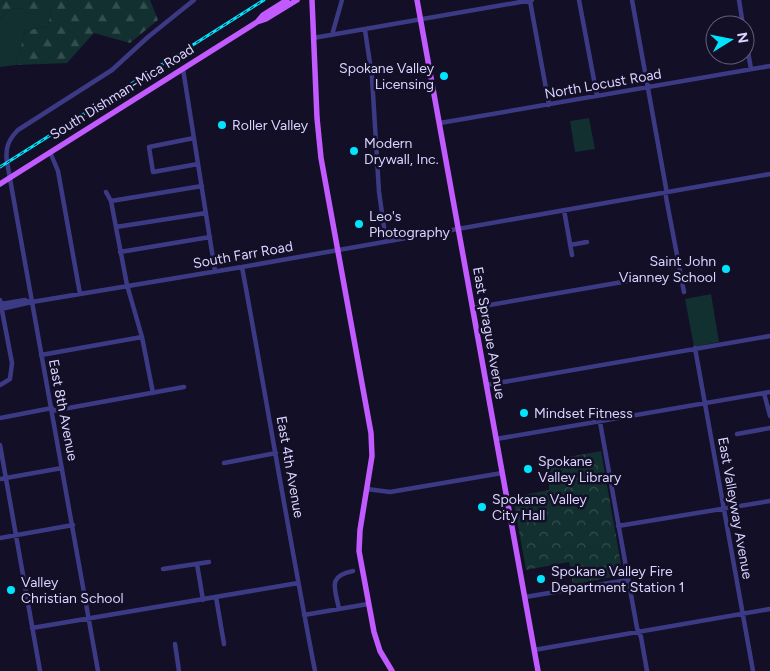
<svg xmlns="http://www.w3.org/2000/svg" width="770" height="671" font-family="Figtree,sans-serif">
	<style>
		.grass { fill: #12302f }
		.forest { fill: url(#forest-firs) }
		.park { fill: url(#park-crowns) }
		.lines { fill: none; stroke-linecap: round; stroke-linejoin: round }
		.minor { stroke: #3d3a85; stroke-width: 4.5 }
		.major { stroke: #c25bff; stroke-width: 5.5 }
		.rail-casing { stroke: #00e5ff; stroke-width: 3 }
		.rail { stroke: #130f26; stroke-width: 1; stroke-dasharray: 4; stroke-linecap: butt }
		.poi-dot { fill: #00e5ff; stroke: #130f26; stroke-width: 2 }
		.labels { text-anchor: middle; dominant-baseline: central; stroke-width: 5; stroke-linejoin: round; paint-order: stroke }
		.poi-label { font-size: 14px; fill: #d9d4ff; stroke: #130f26; text-anchor: start }
		.street-label { font-size: 14px; fill: #d9d4ff; stroke: #130f26 }
	</style>
	<defs>
		<pattern id="forest-firs" width="22" height="20" patternUnits="userSpaceOnUse" patternTransform="scale(1.25)"><rect width="22" height="20" fill="#12302f"/><path d="M5 1l3.5 6h-7zM16 11l3.5 6h-7z" fill="#344d4e"/></pattern>
		<pattern id="park-crowns" width="20" height="18" patternUnits="userSpaceOnUse" patternTransform="scale(1.25)"><rect width="20" height="18" fill="#12302f"/><path d="M2 6a3 3 0 1 1 6 0M12 15a3 3 0 1 1 6 0" fill="none" stroke="#344d4e"/></pattern>
	</defs>
	<rect width="100%" height="100%" fill="#130f26"/>
	<path class="grass" d="M13 8 51 10 48 26 25 31 16 65 0 67V18Z
		M589 118 595 149 575 152 570 121Z
		M711 294 719 342 694 347 685 299Z"/>
	<path class="forest" d="M0 0H150L158 20 130 43 94 33 67 63 16 65 25 31 48 26 51 11 13 8 0 18Z"/>
	<path class="park" d="M601 451 622 570 621 575 573 585 569 562 526 570 513 497 549 490V473L546 461Z"/>
	<g class="lines">
		<path class="minor" d="M579 0 597 96
			M632 0 666 188V197L684 292
			M739 0 743 25
			M530 1 549 105
			M365 30 372 77 379 192 386 241
			M332 35 342 0
			M745 35 751 69
			M313 38 532 0
			M183 69 215 271
			M440 123 770 66
			M194 138 149 147 153 172 198 164
			M50 152 58 171 80 294
			M106 192 111 201 127 285 142 337 153 393
			M111 201 202 186
			M564 210 572 255
			M116 227 206 213
			M570 245 587 242
			M120 252 210 237
			M242 267C267 402 289 537 315 671
			M0 300 12 363 10 379 0 385
			M1 304 25 300 30 302
			M472 308 634 280
			M1 309 32 302 242 267 770 174
			M695 348 753 671
			M41 355 142 337
			M486 385 770 336
			M764 393 770 416
			M52 411 184 387
			M0 418 52 408
			M600 422 637 628 641 637 647 671
			M737 434 770 428
			M496 439 770 392
			M0 445 40 671
			M224 463 276 453
			M0 479 62 468
			M367 489 390 492 502 473
			M618 526 770 501
			M0 538 73 525
			M197 564 203 600
			M163 569 209 562
			M216 597 224 644
			M525 597 628 580
			M339 609C335 588 327 576 353 571
			M304 615 368 604
			M32 628 298 583
			M175 644 179 671
			M534 650 770 609
			M98 671 7 162C5 149 8 140 18 130L112 70 148 37 194 0"/>
		<path class="major" d="M312 0 317 118 321 158 371 433 372 456 360 530 359 551 374 632 380 651 392 671
			M417 0 538 671
			M258 21 263 15 287 0
			M0 184 257 22 266 19 297 0"/>
		<g class="rail-casing">
			<path id="rail" d="M0 167 264 0"/>
		</g>
		<use href="#rail" class="rail"/>
	</g>
	<g class="poi-dot">
		<circle cx="444" cy="76" r="5"/>
		<circle cx="222" cy="125" r="5"/>
		<circle cx="354" cy="151" r="5"/>
		<circle cx="359" cy="224" r="5"/>
		<circle cx="726" cy="269" r="5"/>
		<circle cx="524" cy="413" r="5"/>
		<circle cx="528" cy="469" r="5"/>
		<circle cx="482" cy="507" r="5"/>
		<circle cx="541" cy="579" r="5"/>
		<circle cx="11" cy="590" r="5"/>
	</g>
	<g class="labels">
		<g class="poi-label">
			<text x="434" y="68" text-anchor="end">Spokane Valley<tspan x="434" dy="16">Licensing</tspan></text>
			<text x="232" y="125">Roller Valley</text>
			<text x="364" y="143">Modern<tspan x="364" dy="16">Drywall, Inc.</tspan></text>
			<text x="369" y="216">Leo's<tspan x="369" dy="16">Photography</tspan></text>
			<text x="716" y="261" text-anchor="end">Saint John<tspan x="716" dy="16">Vianney School</tspan></text>
			<text x="534" y="413">Mindset Fitness</text>
			<text x="538" y="461">Spokane<tspan x="538" dy="16">Valley Library</tspan></text>
			<text x="492" y="499">Spokane Valley<tspan x="492" dy="16">City Hall</tspan></text>
			<text x="551" y="571">Spokane Valley Fire<tspan x="551" dy="16">Department Station 1</tspan></text>
			<text x="21" y="582">Valley<tspan x="21" dy="16">Christian School</tspan></text>
		</g>
		<g class="street-label">
			<text transform="translate(603 84) rotate(-10)">North Locust Road</text>
			<text transform="translate(122 92) rotate(-32)">South Dishman-Mica Road</text>
			<text transform="translate(243 255) rotate(-10)">South Farr Road</text>
			<text transform="translate(489 333) rotate(80)">East Sprague Avenue</text>
			<text transform="translate(63 410) rotate(79)">East 8th Avenue</text>
			<text transform="translate(290 467) rotate(80)">East 4th Avenue</text>
			<text transform="translate(735 508) rotate(80)">East Valleyway Avenue</text>
		</g>
	</g>
	<g transform="translate(730 40) rotate(80)"><circle r="24" fill="#130f26" stroke="#625e7d"/>
	<path d="M0-4L9 19L0 12L-9 19Z" fill="#00e5ff"/>
	<text y="-8" font-size="14" font-weight="bold" text-anchor="middle" fill="#d9d4ff">N</text>
	</g>
</svg>
